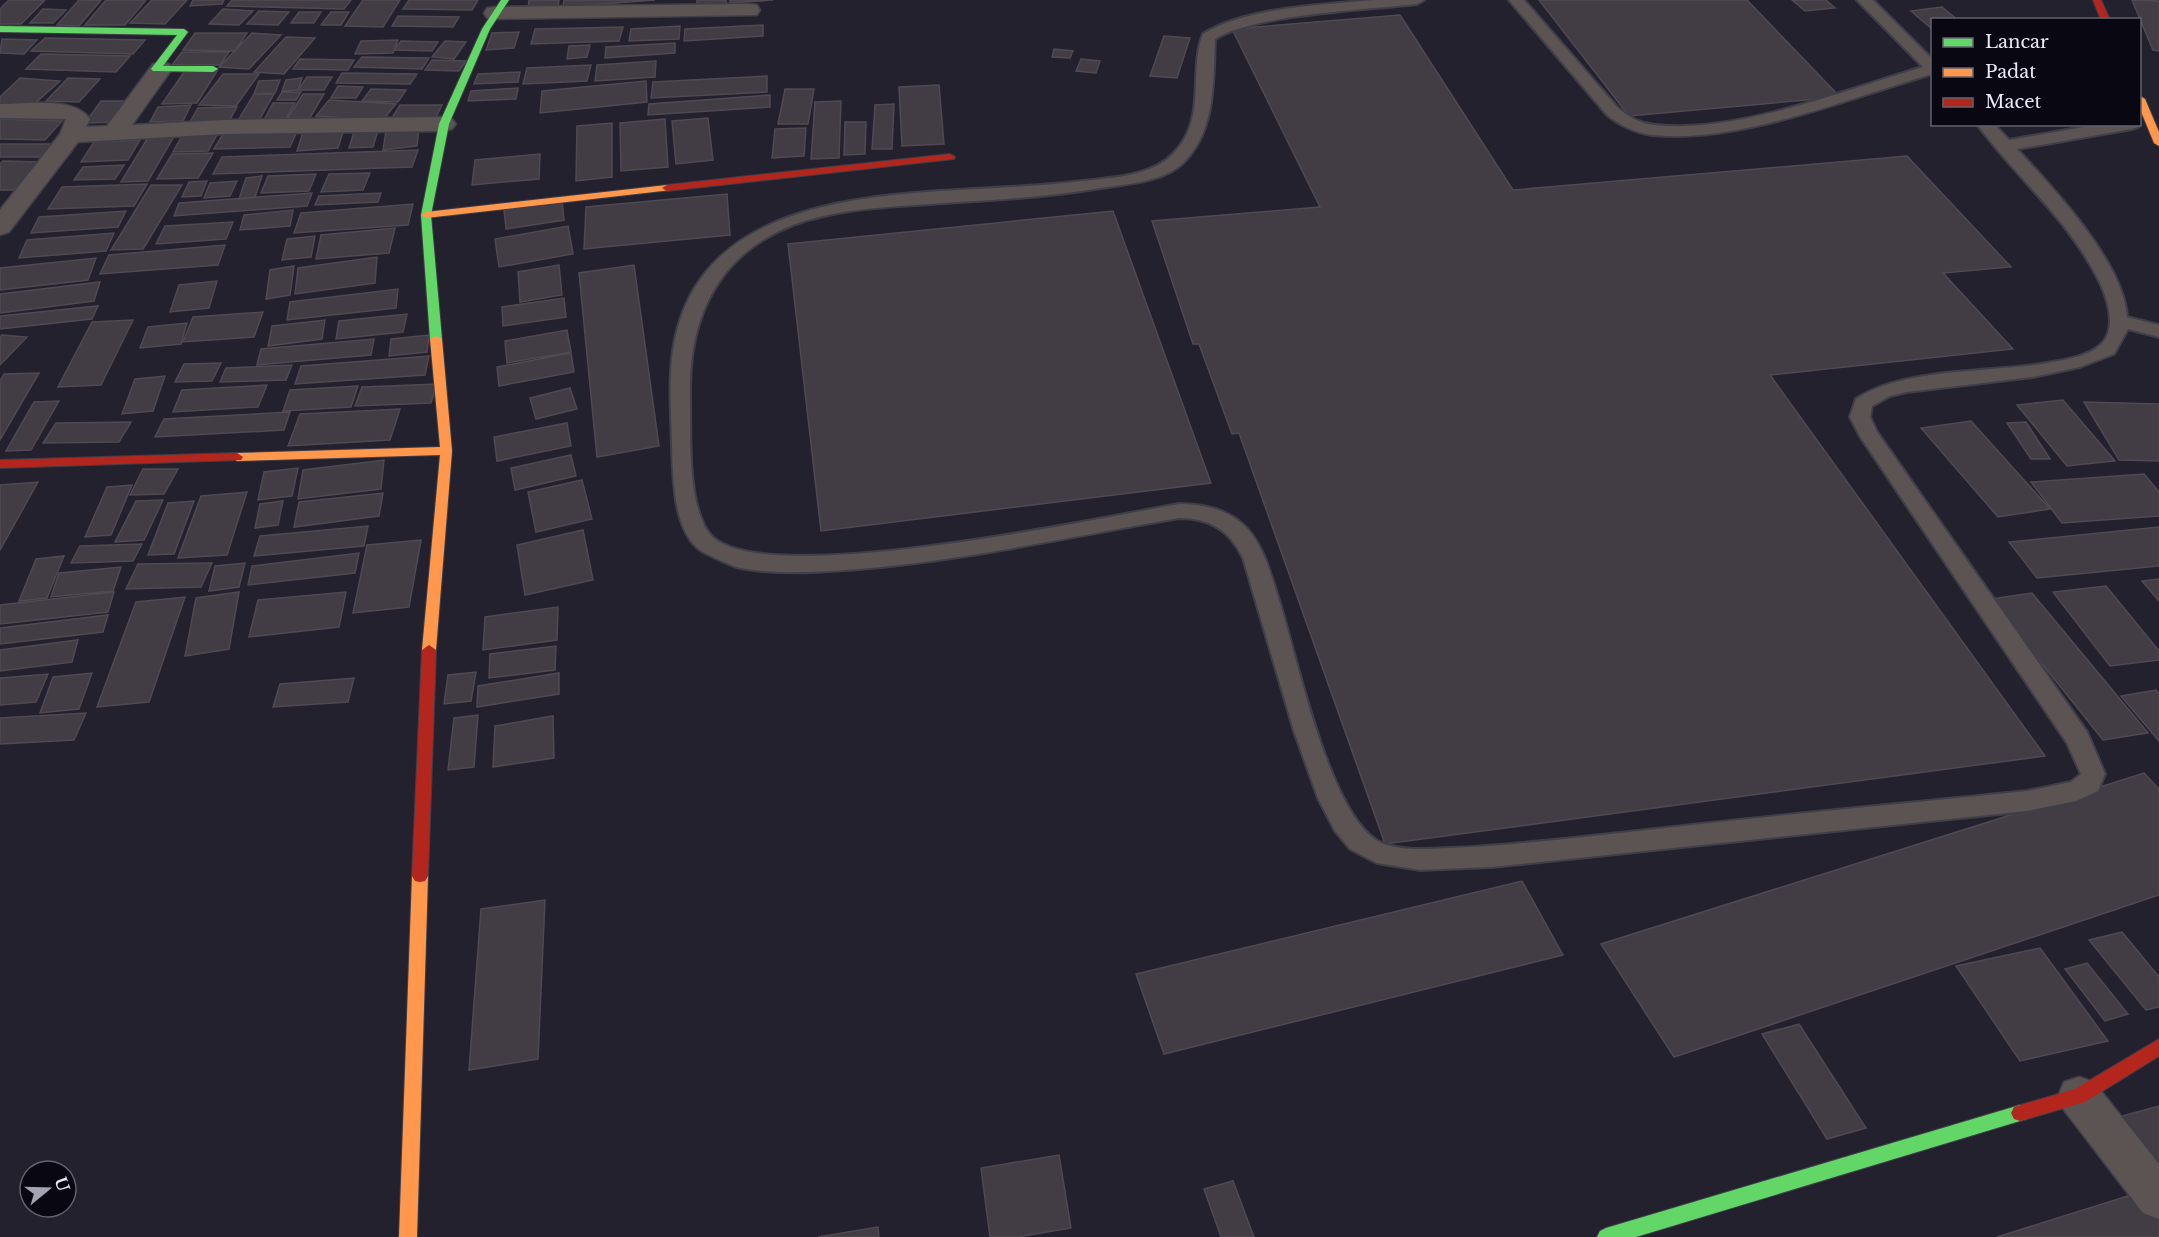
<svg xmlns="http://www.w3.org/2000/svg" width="2159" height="1237" font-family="'Libre Baskerville',serif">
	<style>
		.building { fill: #423c44; stroke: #504953; stroke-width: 1.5 }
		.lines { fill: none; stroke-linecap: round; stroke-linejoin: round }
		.lane-casing { stroke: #3f3e49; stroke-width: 4 }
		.street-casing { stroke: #3f3e49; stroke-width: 3 }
		.fast-casing { stroke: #3f3e49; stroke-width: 2 }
		.slow-casing { stroke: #3f3e49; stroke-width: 2 }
		.jam-casing { stroke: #3f3e49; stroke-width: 2 }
		.lane { fill: #5c5452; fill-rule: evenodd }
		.street { fill: #5c5452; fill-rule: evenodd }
		.fast { fill: #63d668; fill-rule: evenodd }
		.slow { fill: #ff974d; fill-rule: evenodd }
		.jam { fill: #b3261e; fill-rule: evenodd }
	</style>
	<rect width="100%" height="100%" fill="#22212d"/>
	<path class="building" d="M9 0H45L21 24H0V9Z
		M79 0H101L79 26 57 25Z
		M106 0H146L125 25H85Z
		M152 0H187L165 24 130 23Z
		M193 0H224L222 4 190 6Z
		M232 0H351L344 9 227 6Z
		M363 0H400L383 27 345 26Z
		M409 0H478L472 10 403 9Z
		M529 0H559L558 7 528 10Z
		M564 0H655L563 7Z
		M697 0H726V6L697 8Z
		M730 0H773L730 3Z
		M1539 0H1747L1840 97 1629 116Z
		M1792 0H1826L1835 8 1805 11Z
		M2132 0 2159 1V51L2153 50Z
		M1942 7 1958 20H1932V29L1911 11Z
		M43 9 66 10 53 23H30Z
		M223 9 253 11 239 25 209 24Z
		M259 11 289 12 278 25 247 24Z
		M299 12H321L314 23H291Z
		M331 12H349L341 25H321Z
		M1400 15 1513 190 1907 156 2011 267 1943 273 2013 349 1770 375 2045 756 1385 844 1239 433 1232 434 1199 344H1193L1152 221 1320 207 1232 29Z
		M398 16 459 17 453 27 392 26Z
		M763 25V36L684 41 685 29Z
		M680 26 679 39 629 41 631 29Z
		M623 27 619 41 531 44 535 29Z
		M519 32 514 48 486 50 492 33Z
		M195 33H247L235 51 183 50Z
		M252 33 281 35 249 69 219 67Z
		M1164 36 1190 38 1177 78 1150 76Z
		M286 37 315 38 284 74 254 72Z
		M45 38 145 40 133 54 31 51Z
		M2 39 37 40 24 54 0 53Z
		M398 40 393 53 355 54 361 41Z
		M401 41 438 42 432 51 394 50Z
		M445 41 466 42 454 59 432 57Z
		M675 43V53L605 58 606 47Z
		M590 45 587 57 567 59 569 46Z
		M1054 49 1073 51 1070 58 1052 57Z
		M182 52H229L220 65H172Z
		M41 54 130 56 116 72 26 69Z
		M362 57 429 58 422 69 354 67Z
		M300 59 354 60 348 70 293 69Z
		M1081 59 1100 61 1096 73 1076 71Z
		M432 60 466 61 459 71 425 70Z
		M656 61 655 77 595 81 597 65Z
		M591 65 587 81 523 84 527 68Z
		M217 71 197 103 162 104 184 72Z
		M520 72 518 82 474 84 478 74Z
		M342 73 417 74 410 84 336 83Z
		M223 74H259L236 106 199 105Z
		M767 76V92L651 98 653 82Z
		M307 77H332L324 90H298Z
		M20 78 60 81 33 105 0 103V97Z
		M68 78 100 79 79 102 46 101Z
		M302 78 298 90 282 91 286 80Z
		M280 80 275 93 254 94 259 81Z
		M646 81 647 102 540 113 542 91Z
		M939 85 944 144 902 146 899 87Z
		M338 86 363 87 356 98H331Z
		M518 88 516 99 468 101 471 91Z
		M371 89 406 90 398 102 362 101Z
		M785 89H814L808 124H778Z
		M282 92H301L296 100H277Z
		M254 94H274L258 122H237Z
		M303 94H324L308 121H286Z
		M770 95V107L648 115 649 104Z
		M329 100 396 104 383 120 316 116Z
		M101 101H131L116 122 85 123Z
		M841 101 839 158 811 159 815 102Z
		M273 103H295L285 120H264Z
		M894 104 892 149H872L875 105Z
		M191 105 183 121 150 122 158 107Z
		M400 105H442L434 121H390Z
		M237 107 229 121 190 122 198 108Z
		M708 118 713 160 676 164 672 121Z
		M0 119 62 121 45 140 0 139Z
		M665 119 668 167 621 171 620 123Z
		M845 122H866L865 154 844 155Z
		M612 123V177L576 181 577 126Z
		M379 127 373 147 349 148 355 129Z
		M419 128 417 146 383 150 386 131Z
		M806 128 804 156 772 158 775 129Z
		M298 129 290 147 214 149 225 131Z
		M344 129 338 148 297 151 303 132Z
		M176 133 148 181 121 182 150 134Z
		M218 133 208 151 173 152 183 134Z
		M140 140 128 160 81 162 94 142Z
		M0 144H58L47 157H0Z
		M418 150 412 167 213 174 222 157Z
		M213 153 198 178 157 179 172 154Z
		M540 154 539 179 472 185 475 160Z
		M3 161 40 162 14 190H0V164Z
		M124 165 115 179 74 180 83 167Z
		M370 173 363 190 321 192 329 174Z
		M316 174 309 191 261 193 268 176Z
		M262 176 255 197 239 199 246 178Z
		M207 181 201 196 182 197 189 182Z
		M237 181 230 196 204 198 210 183Z
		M147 184 134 206 48 209 62 187Z
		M151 185H182L143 249 111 250Z
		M312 193 307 206 174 216 179 203Z
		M381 193 378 202 315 205 319 196Z
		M727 194 730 235 584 249 586 207Z
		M562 201 564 220 506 229 504 210Z
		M413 204 408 225 294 233 301 213Z
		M293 210 290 226 240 230 244 215Z
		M126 211 118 227 31 233 39 217Z
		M1113 211 1211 483 821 531 788 244Z
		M233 222 226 239 156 244 165 226Z
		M568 226 573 254 499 267 495 239Z
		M395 228 389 253 316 259 321 235Z
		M114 233 106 251 19 258 27 240Z
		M315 236 311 257 282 260 287 239Z
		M225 245 218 265 100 274 109 255Z
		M377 257 375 283 295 294 298 268Z
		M96 258 88 280 0 290V268Z
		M559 265 562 295 520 302 518 272Z
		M634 265 659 446 597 457 579 273Z
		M294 266 290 295 266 299 270 270Z
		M217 281 209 308 170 312 179 285Z
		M100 282 94 301 0 313V294Z
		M398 289 396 308 287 320 290 302Z
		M564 298 566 317 503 326 502 307Z
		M98 306 92 319 0 329V316Z
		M263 312 254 337 183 342 193 317Z
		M407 314 403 332 336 339 339 321Z
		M133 320 101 385 58 387 92 322Z
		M325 320 322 339 268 346 272 326Z
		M187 323 181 344 140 348 148 327Z
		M567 330 571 352 507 363 505 341Z
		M2 335 27 337 0 365V337Z
		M429 335 427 352 389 356 391 339Z
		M374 339 371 355 257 365 261 349Z
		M571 353 574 372 499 386 497 367Z
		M429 356 425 375 295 384 301 366Z
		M221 363 212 381 175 382 184 364Z
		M292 365 286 380 220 382 226 368Z
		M39 373 0 440V381L4 374Z
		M165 376 153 411 122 414 135 379Z
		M437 384 431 403 355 406 362 387Z
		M267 385 258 407 173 412 182 390Z
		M358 386 351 407 283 411 290 390Z
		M570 388 577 409 536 419 530 398Z
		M2063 400 2115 461 2067 466 2017 405Z
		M59 401 31 450 6 451 34 402Z
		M2084 402 2159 404V461L2119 460Z
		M400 409 390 440 288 446 300 414Z
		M290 412 284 430 155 437 164 419Z
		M1971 421 2050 509 1998 517 1921 428Z
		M131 422 119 442 43 443 56 423Z
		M2026 422 2050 459H2031L2007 423Z
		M567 423 571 446 497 461 494 437Z
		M571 455 576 476 515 490 511 468Z
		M384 460 381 489 298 499 303 470Z
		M298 468 292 496 258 500 264 472Z
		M143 469H178L164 494 130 495Z
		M2144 474 2159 492V516L2062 523 2031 482Z
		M582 480 592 519 536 532 528 492Z
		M38 482 0 550V485Z
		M132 485 111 535 85 537 107 487Z
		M247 492 227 555 178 558 201 496Z
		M383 493 379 516 294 527 299 502Z
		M163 500 144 540 115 542 136 501Z
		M194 501 174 554 148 555 168 503Z
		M283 501 278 525 255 528 260 504Z
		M368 526 364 546 254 556 260 536Z
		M2159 527V566L2037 578 2009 542Z
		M583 530 593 580 525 595 517 545Z
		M421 540 409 607 353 613 367 545Z
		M142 544 133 561 71 563 80 546Z
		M359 553 355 573 248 585 252 566Z
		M64 556 47 598 19 601 36 559Z
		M212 563 201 587 126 589 138 564Z
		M245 563 239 587 209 591 215 566Z
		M121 567 113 591 51 597 59 573Z
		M2159 579V601L2142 581Z
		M2106 586 2159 651V660L2110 666 2053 592Z
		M114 592 108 612 0 624V605Z
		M239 592 229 649 185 656 196 598Z
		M346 592 339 627 249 637 258 600Z
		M2032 593 2148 733 2103 740 1990 599Z
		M185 597 149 702 97 707 136 602Z
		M558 607 557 640 483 650 485 617Z
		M108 615 103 632 0 644V628Z
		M78 640 72 662 0 671V650Z
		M556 646 555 670 489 678 490 654Z
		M476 672 471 701 444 704 448 675Z
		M92 673 79 709 40 713 53 677Z
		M559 673V694L477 707 478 686Z
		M48 674 36 702 0 705V678Z
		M354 678 348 702 273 707 280 684Z
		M2156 690 2159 694V741L2121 696Z
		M86 713 74 740 0 744V718Z
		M478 715 474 767 448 770 454 718Z
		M553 716 554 758 493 767 495 726Z
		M2144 773 2159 789V895L1674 1057 1601 944Z
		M1522 881 1563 955 1164 1054 1136 974Z
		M545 900 538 1059 469 1070 481 909Z
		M2122 932 2159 977V1007L2146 1010 2089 940Z
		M2040 948 2108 1041 2020 1061 1956 966Z
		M2087 963 2128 1014 2105 1021 2065 969Z
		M1799 1024 1866 1128 1827 1139 1762 1034Z
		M2159 1106V1176L2115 1118Z
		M1059 1155 1071 1228 1018 1237H990L981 1168Z
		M1233 1181 1254 1237H1221L1204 1189Z
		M2140 1192 2159 1217V1237H1997Z
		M878 1227 879 1237H818Z"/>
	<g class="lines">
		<g class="lane-casing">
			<path id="lane" d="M1374 0H1424L1417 4C1367 10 1255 14 1215 39 1213 81 1216 130 1184 162 1164 182 1128 184 1101 188 1048 197 996 200 944 203 905 206 865 207 828 215 734 234 689 299 690 392 691 430 686 502 709 533 753 593 1104 517 1179 504 1200 504 1223 508 1240 522 1262 539 1270 572 1278 597 1296 651 1330 825 1384 844 1404 851 1428 849 1449 848 1506 846 1563 839 1620 833 1756 817 1891 805 2027 791L2071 782 2081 774 2067 743 1861 438 1850 417 1856 399C1904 367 1990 373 2047 363 2063 360 2086 357 2099 346 2120 330 2106 293 2096 275 2064 215 2016 177 1977 124H1994L2009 140 2101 124 2140 123 2138 127 2132 129 2017 149C2053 188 2124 263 2127 317L2159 325V337L2128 329 2114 354 2080 367 2033 377 1907 392 1890 396 1872 406 1870 417 1877 432 2087 732 2105 774 2098 791 2076 801 2027 811 1492 867 1420 870 1377 863 1350 849 1335 831 1318 798 1294 731 1243 558C1230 530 1209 518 1179 518 1073 536 967 560 859 569 821 572 778 575 740 568 729 565 718 559 707 554 673 539 673 478 672 446 671 406 667 365 678 327 721 171 949 198 1073 182 1105 178 1150 178 1173 154 1208 119 1188 71 1203 34 1246 7 1323 5 1374 0Z
				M1509 0H1524L1618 108C1628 117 1641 124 1655 125 1736 134 1844 90 1923 67L1857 0H1873L1932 59V74C1850 98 1738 144 1652 135 1636 133 1619 125 1607 115Z"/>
		</g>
		<g class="street-casing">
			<path id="street" d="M749 4 757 5 760 10 757 15 495 19 487 18 484 13 487 8 495 7Z
				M161 62 169 64 172 69 132 125 224 120 444 117 452 119 456 124 452 129 444 131 224 134 78 142 9 232 0 235V210L60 134 66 119 0 118V104C26 104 74 96 90 119L86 127 107 126 153 64Z
				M2079 1077 2094 1082 2159 1164V1219L2143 1213 2064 1110 2058 1096 2064 1082Z"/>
		</g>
		<g class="fast-casing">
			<path id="fast" d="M501 0H509L490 29 449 124 431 215 442 339 436 342 430 339 421 215 439 124 482 29Z
				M0 26 184 29 188 32 163 66H213L218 69 213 72 153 71 151 69 177 35 0 32Z
				M2020 1105 2026 1107 2029 1113 2026 1119 2020 1121 1636 1237H1597L1600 1231 1606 1228Z"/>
		</g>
		<g class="slow-casing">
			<path id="slow" d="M2140 96 2145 99 2159 132V146L2154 143 2140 109Z
				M667 185 671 186V190L426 218 421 215 426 212Z
				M436 336 442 339 452 451 436 650 429 655 422 650 440 455 237 461 231 457 237 453 440 447 430 339Z
				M420 870 425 871 428 876 417 1237H399L412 876 415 871Z"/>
		</g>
		<g class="jam-casing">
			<path id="jam" d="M2093 0H2101L2110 20H2101Z
				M950 154 955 157 954 159 667 191 662 188 667 185Z
				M237 453 243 457 241 460 0 468V460Z
				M429 645 436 650 428 876 425 881 420 882 415 881 412 876 422 650Z
				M2159 1039V1056L2085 1102 2020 1121 2014 1119 2011 1113 2014 1107 2075 1089Z"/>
		</g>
		<use href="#lane" class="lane"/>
		<use href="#street" class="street"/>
		<use href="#fast" class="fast"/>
		<use href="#slow" class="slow"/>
		<use href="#jam" class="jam"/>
	</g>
	<rect x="1931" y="18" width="210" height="108" fill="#090812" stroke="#63626e" stroke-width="1.5"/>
	<rect x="1943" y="38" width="30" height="9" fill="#63d668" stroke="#63626e" stroke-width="1.5"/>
	<text x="1985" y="48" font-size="18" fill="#eae9f9">Lancar</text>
	<rect x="1943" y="68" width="30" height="9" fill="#ff974d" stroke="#63626e" stroke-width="1.5"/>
	<text x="1985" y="78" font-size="18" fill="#eae9f9">Padat</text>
	<rect x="1943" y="98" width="30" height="9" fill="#b3261e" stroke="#63626e" stroke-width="1.5"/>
	<text x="1985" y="108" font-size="18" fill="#eae9f9">Macet</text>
	<g transform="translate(48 1189) rotate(71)"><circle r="28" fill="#090812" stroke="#63626e" stroke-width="1.5"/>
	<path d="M0-4.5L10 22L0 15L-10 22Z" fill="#a4a3b2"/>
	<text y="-9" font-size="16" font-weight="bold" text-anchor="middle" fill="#eae9f9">U</text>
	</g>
</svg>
